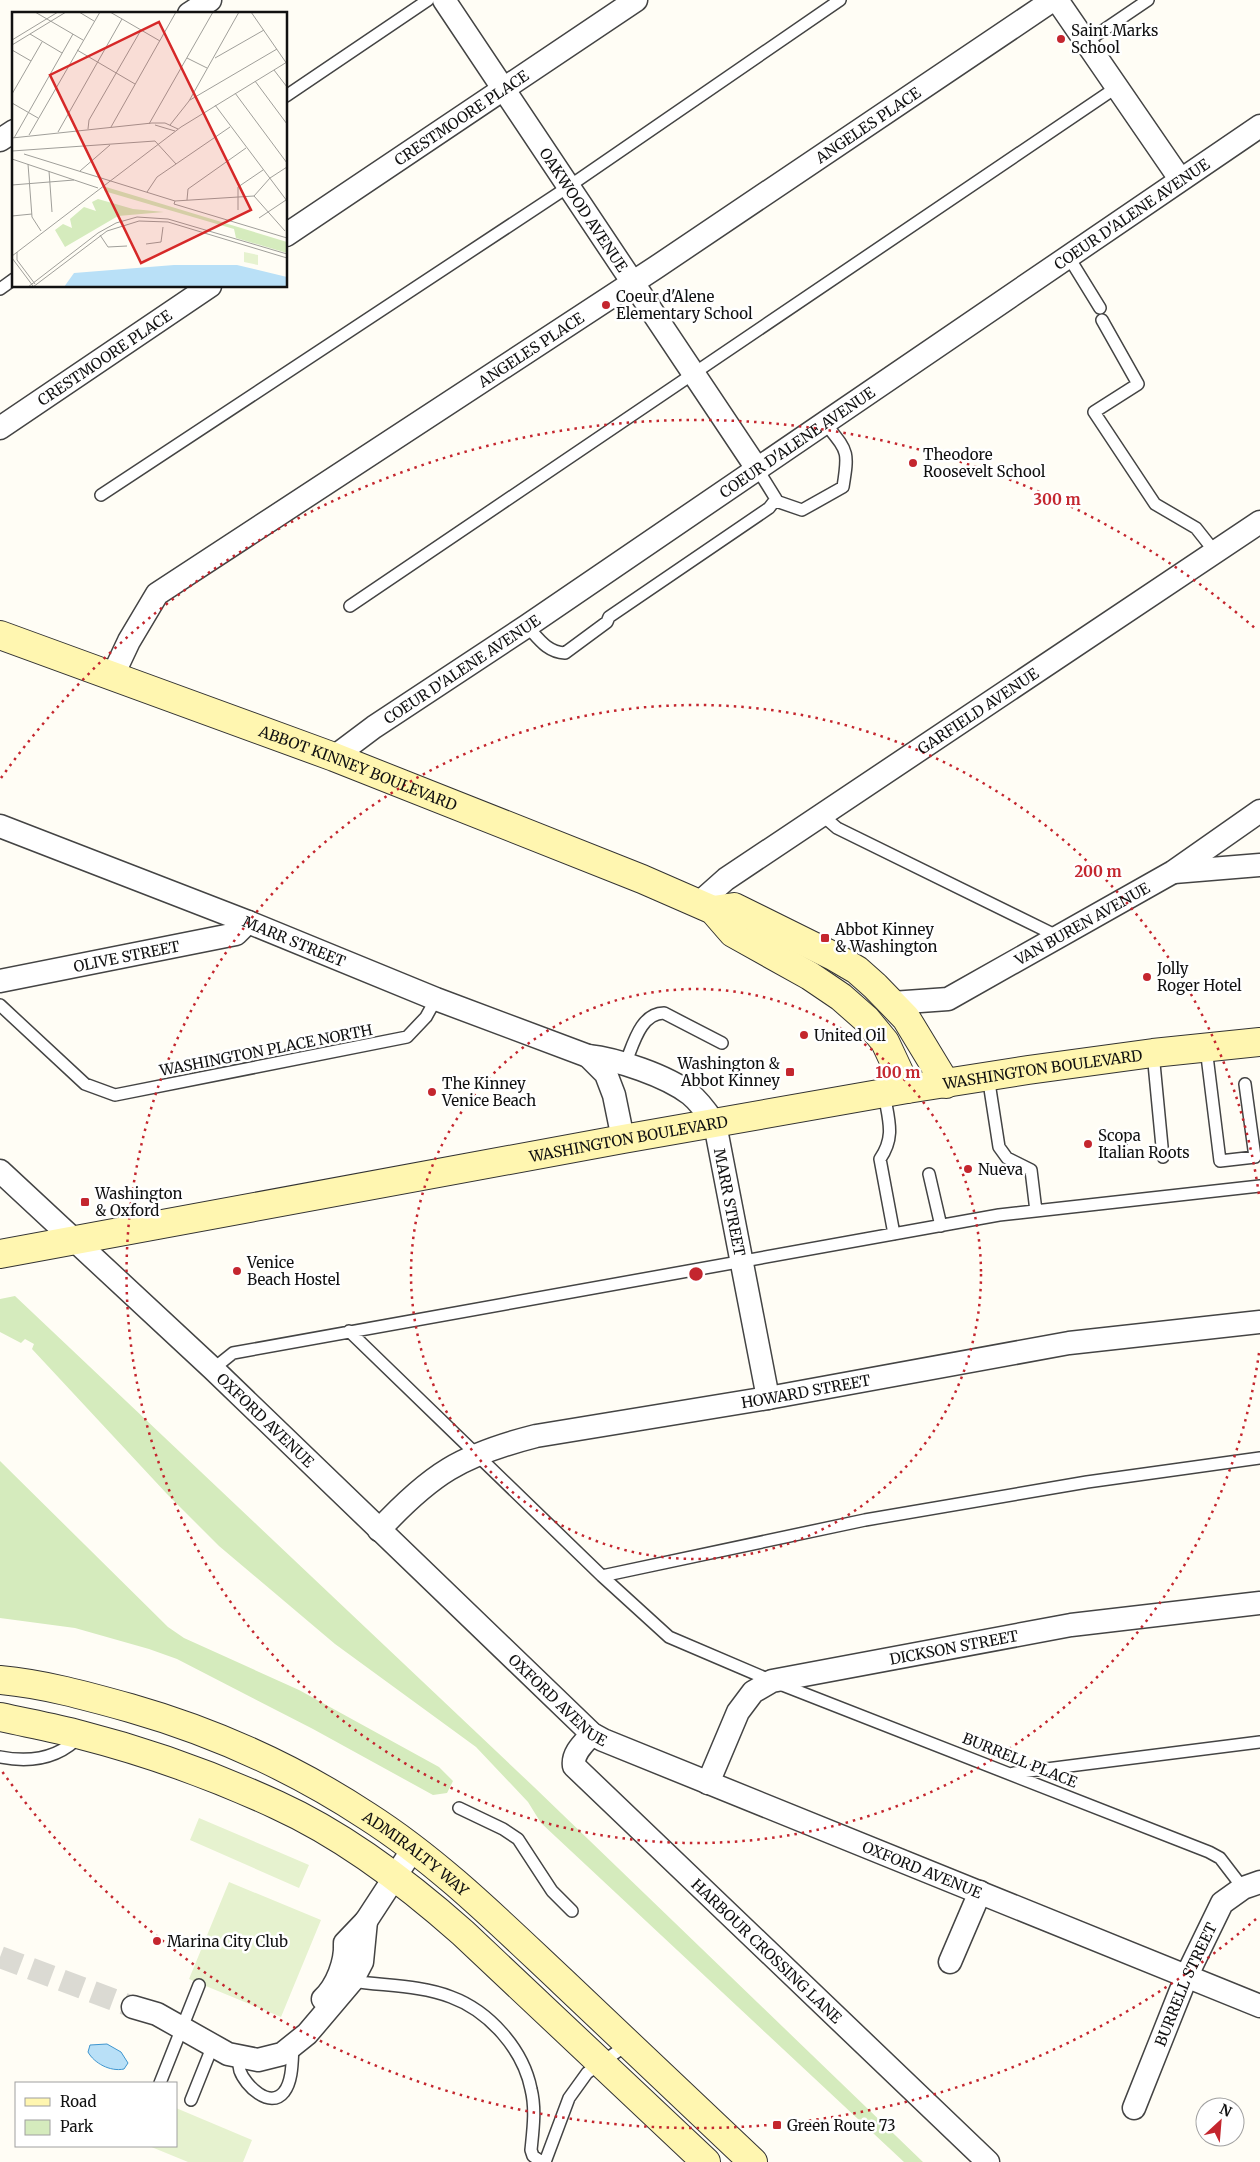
<svg xmlns="http://www.w3.org/2000/svg" width="1260" height="2162" font-family="Merriweather,serif">
	<style>
		.green { fill: #d5ebbd }
		.pitch { fill: #e6f2cf }
		.water { fill: #b9e0f7; stroke: #3f96cf }
		.lines { fill: none; stroke-linecap: round; stroke-linejoin: round }
		.street-tunnel { stroke: #dbdad3; stroke-width: 22; stroke-dasharray: 22 11; stroke-linecap: butt }
		.lane-casing { stroke: #444; stroke-width: 14 }
		.street-casing { stroke: #444; stroke-width: 25 }
		.secondary-casing { stroke: #333; stroke-width: 30 }
		.lane { stroke: #fff; stroke-width: 11 }
		.street { stroke: #fff; stroke-width: 22 }
		.secondary { stroke: #fff6b0; stroke-width: 28 }
		.ring { fill: none; stroke: #c4262e; stroke-width: 2.5; stroke-dasharray: 2.5 5 }
		.poi-dot { fill: #c4262e; stroke: #fff; stroke-width: 2 }
		.labels { text-anchor: middle; dominant-baseline: central; stroke-width: 5; stroke-linejoin: round; paint-order: stroke }
		.poi-label { font-size: 15px; fill: #111; stroke: #fff; text-anchor: start }
		.street-label { font-size: 15px; fill: #111; stroke: #fff }
		.inset-road { fill: none; stroke: #a09f9a; stroke-width: 1 }
		.view { fill: #d62828; fill-opacity: 0.15; stroke: #d62828; stroke-width: 2.5 }
		.inset-edge { fill: none; stroke: #111; stroke-width: 2.5 }
		.centre { fill: #c4262e; stroke: #fff; stroke-width: 2.5 }
		.ring-label { font-size: 15px; text-anchor: middle; font-weight: bold; fill: #c4262e; stroke: #fff; stroke-width: 5; stroke-linejoin: round; paint-order: stroke }
	</style>
	<rect width="100%" height="100%" fill="#fffdf5"/>
	<path class="green" d="M15 1296 534 1787 923 2162H904L541 1823 528 1802 476 1747 335 1644 219 1546 167 1494 32 1349 34 1344 25 1339 21 1343 0 1332V1299Z
		M0 1461 168 1627 184 1638 299 1690 439 1767 453 1781 447 1793 433 1795 313 1729 177 1659 149 1649 75 1628 0 1618Z"/>
	<path class="pitch" d="M199 1818 309 1865 299 1888 190 1840Z
		M229 1882 321 1920 281 2017 189 1979Z
		M176 2108 252 2140 243 2162H188L149 2146H176Z"/>
	<path class="water" d="M107 2044 121 2052 128 2063 124 2069C110 2072 94 2063 88 2052L90 2045Z"/>
	<g class="lines">
		<path class="street-tunnel" d="M0 1957 133 2007"/>
		<g class="lane-casing">
			<path id="lane" d="M1086 42 1148 0
				M286 96 428 0
				M1068 256 1100 308
				M0 289 14 279
				M1102 320 1138 384 1094 412 1155 504 1196 528 1215 552
				M101 495 568 187 840 0
				M776 501 802 510 843 487C849 450 848 452 825 423
				M350 606 1117 87
				M527 626C539 639 547 652 565 653L607 622 609 617 769 508 776 499 758 470
				M822 815 837 828 1059 937
				M0 1005 85 1084 115 1095 407 1037 426 1017 436 999
				M1206 1048 1220 1161 1255 1157 1245 1084
				M1153 1053 1163 1157
				M625 1064C633 1046 640 1013 664 1013L722 1043
				M988 1076 999 1147 1007 1158 1031 1170 1036 1211
				M884 1093C888 1119 896 1136 880 1159L894 1234
				M929 1174 941 1226
				M349 1331 602 1576 669 1637 772 1681 1209 1852 1220 1858 1243 1888
				M213 1369 233 1353 999 1215 1260 1186
				M602 1576 865 1520 1087 1482 1260 1458
				M0 1757C31 1763 59 1759 81 1735
				M1014 1773 1260 1742
				M459 1808 503 1829 518 1839 552 1891 572 1911
				M352 1981C384 1986 420 1985 451 1997 489 2011 523 2049 531 2089 536 2109 533 2130 531 2150L533 2156 542 2162
				M238 2055C238 2060 239 2066 240 2071 245 2085 270 2110 284 2092 293 2081 292 2059 293 2046
				M160 2083 199 1985
				M191 2100 213 2045
				M545 2162 569 2098 587 2073 628 2044"/>
		</g>
		<g class="street-casing">
			<g id="street">
				<path id="s1" d="M444 0 758 470"/>
				<path d="M1057 0 1180 179"/>
				<path d="M189 14 210 0"/>
				<path d="M0 140 14 131"/>
				<path id="s2" d="M286 235 636 0"/>
				<path id="s3" d="M0 428 210 286"/>
				<path id="s4" d="M113 675 129 641 157 594 655 268 1053 0"/>
				<path id="s5" d="M334 757 374 727 527 626 1260 126"/>
				<path id="s6" d="M0 826 248 922 436 999 588 1056C617 1059 667 1076 690 1094 700 1102 708 1114 715 1124L768 1398"/>
				<path d="M1174 872 1260 865"/>
				<path id="s7" d="M699 903 726 879 1260 522"/>
				<path id="s8" d="M0 981 236 934 248 922"/>
				<path id="s9" d="M892 1003 948 999 1173 872 1260 811"/>
				<path d="M588 1056 606 1074 614 1095 623 1139"/>
				<path id="s10" d="M0 1171 213 1369 592 1734 603 1740 1260 2006"/>
				<path id="s11" d="M379 1530C431 1474 461 1455 536 1436L768 1398 1069 1343 1260 1322"/>
				<path id="s12" d="M592 1734C584 1743 572 1753 574 1766L988 2162"/>
				<path id="s13" d="M708 1783 738 1712 753 1692 772 1681 1071 1625 1260 1603"/>
				<path d="M950 1962 980 1892"/>
				<path d="M323 1999C337 1986 346 1962 345 1943L366 1921 413 1849"/>
				<path d="M133 2007 157 2014 228 2054 258 2060 282 2054 307 2034 352 1981 362 1962 366 1921"/>
				<path id="s14" d="M1134 2108 1187 1975 1222 1903 1243 1888 1260 1882"/>
			</g>
		</g>
		<g class="secondary-casing">
			<g id="secondary">
				<path id="s15" d="M0 635 334 757 642 879 713 910 733 933 810 976 841 997 866 1019 885 1042 907 1089"/>
				<path d="M713 910 734 907 833 956 857 970 875 986 906 1018 946 1084"/>
				<path id="s16" d="M0 1254 623 1139 907 1089 1028 1070 1153 1053 1260 1042"/>
				<path id="s17" d="M0 1680C44 1684 87 1696 130 1708 214 1732 294 1768 367 1816 439 1862 501 1924 563 1982 626 2042 689 2102 753 2162"/>
				<path d="M0 1717C27 1723 55 1728 81 1735 148 1752 214 1776 277 1805 343 1835 409 1885 463 1933L706 2162"/>
			</g>
		</g>
		<use href="#lane" class="lane"/>
		<use href="#street" class="street"/>
		<use href="#secondary" class="secondary"/>
	</g>
	<g class="ring">
		<circle cx="696" cy="1274" r="285"/>
		<path d="M1259 1353A569 569 0 1 1 1259 1195"/>
		<path d="M1256 1919A854 854 0 0 1 1 1770M1 778A854 854 0 0 1 1256 629"/>
	</g>
	<g class="poi-dot">
		<circle cx="1061" cy="39" r="5"/>
		<circle cx="606" cy="305" r="5"/>
		<circle cx="913" cy="463" r="5"/>
		<rect x="820" y="933" width="10" height="10" rx="2.5"/>
		<circle cx="1147" cy="977" r="5"/>
		<circle cx="804" cy="1035" r="5"/>
		<rect x="785" y="1067" width="10" height="10" rx="2.5"/>
		<circle cx="432" cy="1092" r="5"/>
		<circle cx="1088" cy="1144" r="5"/>
		<circle cx="968" cy="1169" r="5"/>
		<rect x="80" y="1197" width="10" height="10" rx="2.5"/>
		<circle cx="237" cy="1271" r="5"/>
		<circle cx="157" cy="1941" r="5"/>
		<rect x="772" y="2120" width="10" height="10" rx="2.5"/>
	</g>
	<g class="labels">
		<g class="poi-label">
			<text x="1071" y="30">Saint Marks<tspan x="1071" dy="17">School</tspan></text>
			<text x="616" y="296">Coeur d'Alene<tspan x="616" dy="17">Elementary School</tspan></text>
			<text x="923" y="454">Theodore<tspan x="923" dy="17">Roosevelt School</tspan></text>
			<text x="835" y="929">Abbot Kinney<tspan x="835" dy="17">&amp; Washington</tspan></text>
			<text x="1157" y="968">Jolly<tspan x="1157" dy="17">Roger Hotel</tspan></text>
			<text x="814" y="1035">United Oil</text>
			<text x="780" y="1063" text-anchor="end">Washington &amp;<tspan x="780" dy="17">Abbot Kinney</tspan></text>
			<text x="442" y="1083">The Kinney<tspan x="442" dy="17">Venice Beach</tspan></text>
			<text x="1098" y="1135">Scopa<tspan x="1098" dy="17">Italian Roots</tspan></text>
			<text x="978" y="1169">Nueva</text>
			<text x="95" y="1193">Washington<tspan x="95" dy="17">&amp; Oxford</tspan></text>
			<text x="247" y="1262">Venice<tspan x="247" dy="17">Beach Hostel</tspan></text>
			<text x="167" y="1941">Marina City Club</text>
			<text x="787" y="2125">Green Route 73</text>
		</g>
		<g class="street-label">
			<text stroke="none"><textPath href="#s2" startOffset="211">CRESTMOORE PLACE</textPath></text>
			<text stroke="none"><textPath href="#s4" startOffset="944">ANGELES PLACE</textPath></text>
			<text stroke="none"><textPath href="#s1" startOffset="252">OAKWOOD AVENUE</textPath></text>
			<text stroke="none"><textPath href="#s5" startOffset="965">COEUR D'ALENE AVENUE</textPath></text>
			<text stroke="none"><textPath href="#s4" startOffset="539">ANGELES PLACE</textPath></text>
			<text stroke="none"><textPath href="#s3" startOffset="126">CRESTMOORE PLACE</textPath></text>
			<text stroke="none"><textPath href="#s5" startOffset="560">COEUR D'ALENE AVENUE</textPath></text>
			<text stroke="none"><textPath href="#s5" startOffset="155">COEUR D'ALENE AVENUE</textPath></text>
			<text stroke="none"><textPath href="#s7" startOffset="339">GARFIELD AVENUE</textPath></text>
			<text stroke="none"><textPath href="#s15" startOffset="382">ABBOT KINNEY BOULEVARD</textPath></text>
			<text stroke="none"><textPath href="#s9" startOffset="210">VAN BUREN AVENUE</textPath></text>
			<text stroke="none"><textPath href="#s6" startOffset="316">MARR STREET</textPath></text>
			<text stroke="none"><textPath href="#s8" startOffset="129">OLIVE STREET</textPath></text>
			<text transform="translate(266 1050) rotate(-11)">WASHINGTON PLACE NORTH</text>
			<text stroke="none"><textPath href="#s16" startOffset="1059">WASHINGTON BOULEVARD</textPath></text>
			<text stroke="none"><textPath href="#s16" startOffset="639">WASHINGTON BOULEVARD</textPath></text>
			<text stroke="none"><textPath href="#s6" startOffset="860">MARR STREET</textPath></text>
			<text stroke="none"><textPath href="#s11" startOffset="460">HOWARD STREET</textPath></text>
			<text stroke="none"><textPath href="#s10" startOffset="364">OXFORD AVENUE</textPath></text>
			<text stroke="none"><textPath href="#s13" startOffset="309">DICKSON STREET</textPath></text>
			<text stroke="none"><textPath href="#s10" startOffset="769">OXFORD AVENUE</textPath></text>
			<text transform="translate(1020 1760) rotate(22)">BURRELL PLACE</text>
			<text stroke="none"><textPath href="#s17" startOffset="456">ADMIRALTY WAY</textPath></text>
			<text stroke="none"><textPath href="#s10" startOffset="1174">OXFORD AVENUE</textPath></text>
			<text stroke="none"><textPath href="#s12" startOffset="305">HARBOUR CROSSING LANE</textPath></text>
			<text stroke="none"><textPath href="#s14" startOffset="134">BURRELL STREET</textPath></text>
		</g>
	</g>
	<g transform="translate(12 12)">
		<rect width="275" height="275" fill="#fffdf5"/>
		<path d="M94 175 275 230V241L224 226 222 217 92 179ZM86 187 121 197 152 200 106 204 53 235 43 218 51 212 60 216 58 207 72 195 84 199 80 190Z" fill="#d5ebbd"/>
		<path d="M232 240 246 243V253L232 250Z" fill="#e6f2cf"/>
		<path d="M162 253H225L275 265V275H52L62 261Z" fill="#b9e0f7"/>
		<path class="inset-road" d="M23 0 71 28M67 0 82 9M98 0 148 29M239 0 275 52M18 22 50 41M0 28 46 0M0 33 54 0M0 38 19 49M65 38 123 72M175 46 195 56M203 46 252 18M262 58 275 75M243 69 275 112M223 81 275 151M0 82 30 30M178 88 265 37M0 91 26 106M203 93 275 189M137 112 201 0M143 113 163 119M158 113 177 89 227 0M99 115 164 0M76 117 77 108 129 18M46 120 110 7M17 123 88 0M0 126 140 111H153L166 117M2 126 61 22M0 139 143 129 164 152M12 142 163 189 242 184 273 219M0 147 86 176M16 152 20 205 29 219M37 159 40 200M68 159 98 133M0 173 62 168M135 180 145 165 218 115M242 184 258 166 275 155M175 188 176 177 234 136M163 189 162 192 275 226M226 198V175L251 158M0 204 20 202M247 206 274 188M88 223 96 235 115 234M134 232 149 230 151 215M5 240V248L23 272M0 244 169 115 275 50M0 246 21 274M16 275 86 221 104 211 125 205 156 207 275 242M21 275 95 219 127 209 156 210 275 246"/>
		<path class="view" d="M147 10 239 198 129 251 38 63Z"/>
		<rect width="275" height="275" class="inset-edge"/>
	</g>
	<circle cx="696" cy="1274" r="8" class="centre"/>
	<g class="ring-label">
		<text x="1057" y="505">300 m</text>
		<text x="1098" y="877">200 m</text>
		<text x="898" y="1078">100 m</text>
	</g>
	<rect x="15" y="2082" width="162" height="65" fill="#ffffff" stroke="#a0a0a0"/>
	<rect x="25" y="2098" width="25" height="8" fill="#fff6b0" stroke="#a0a0a0"/>
	<text x="60" y="2107" font-size="15" fill="#111111">Road</text>
	<rect x="25" y="2120" width="25" height="15" fill="#d5ebbd" stroke="#a0a0a0"/>
	<text x="60" y="2132" font-size="15" fill="#111111">Park</text>
	<g transform="translate(1220 2122) rotate(26)"><circle r="24" fill="#ffffff" stroke="#a0a0a0"/>
	<path d="M0-4L9 19L0 12L-9 19Z" fill="#c4262e"/>
	<text y="-8" font-size="14" font-weight="bold" text-anchor="middle" fill="#111111">N</text>
	</g>
</svg>
